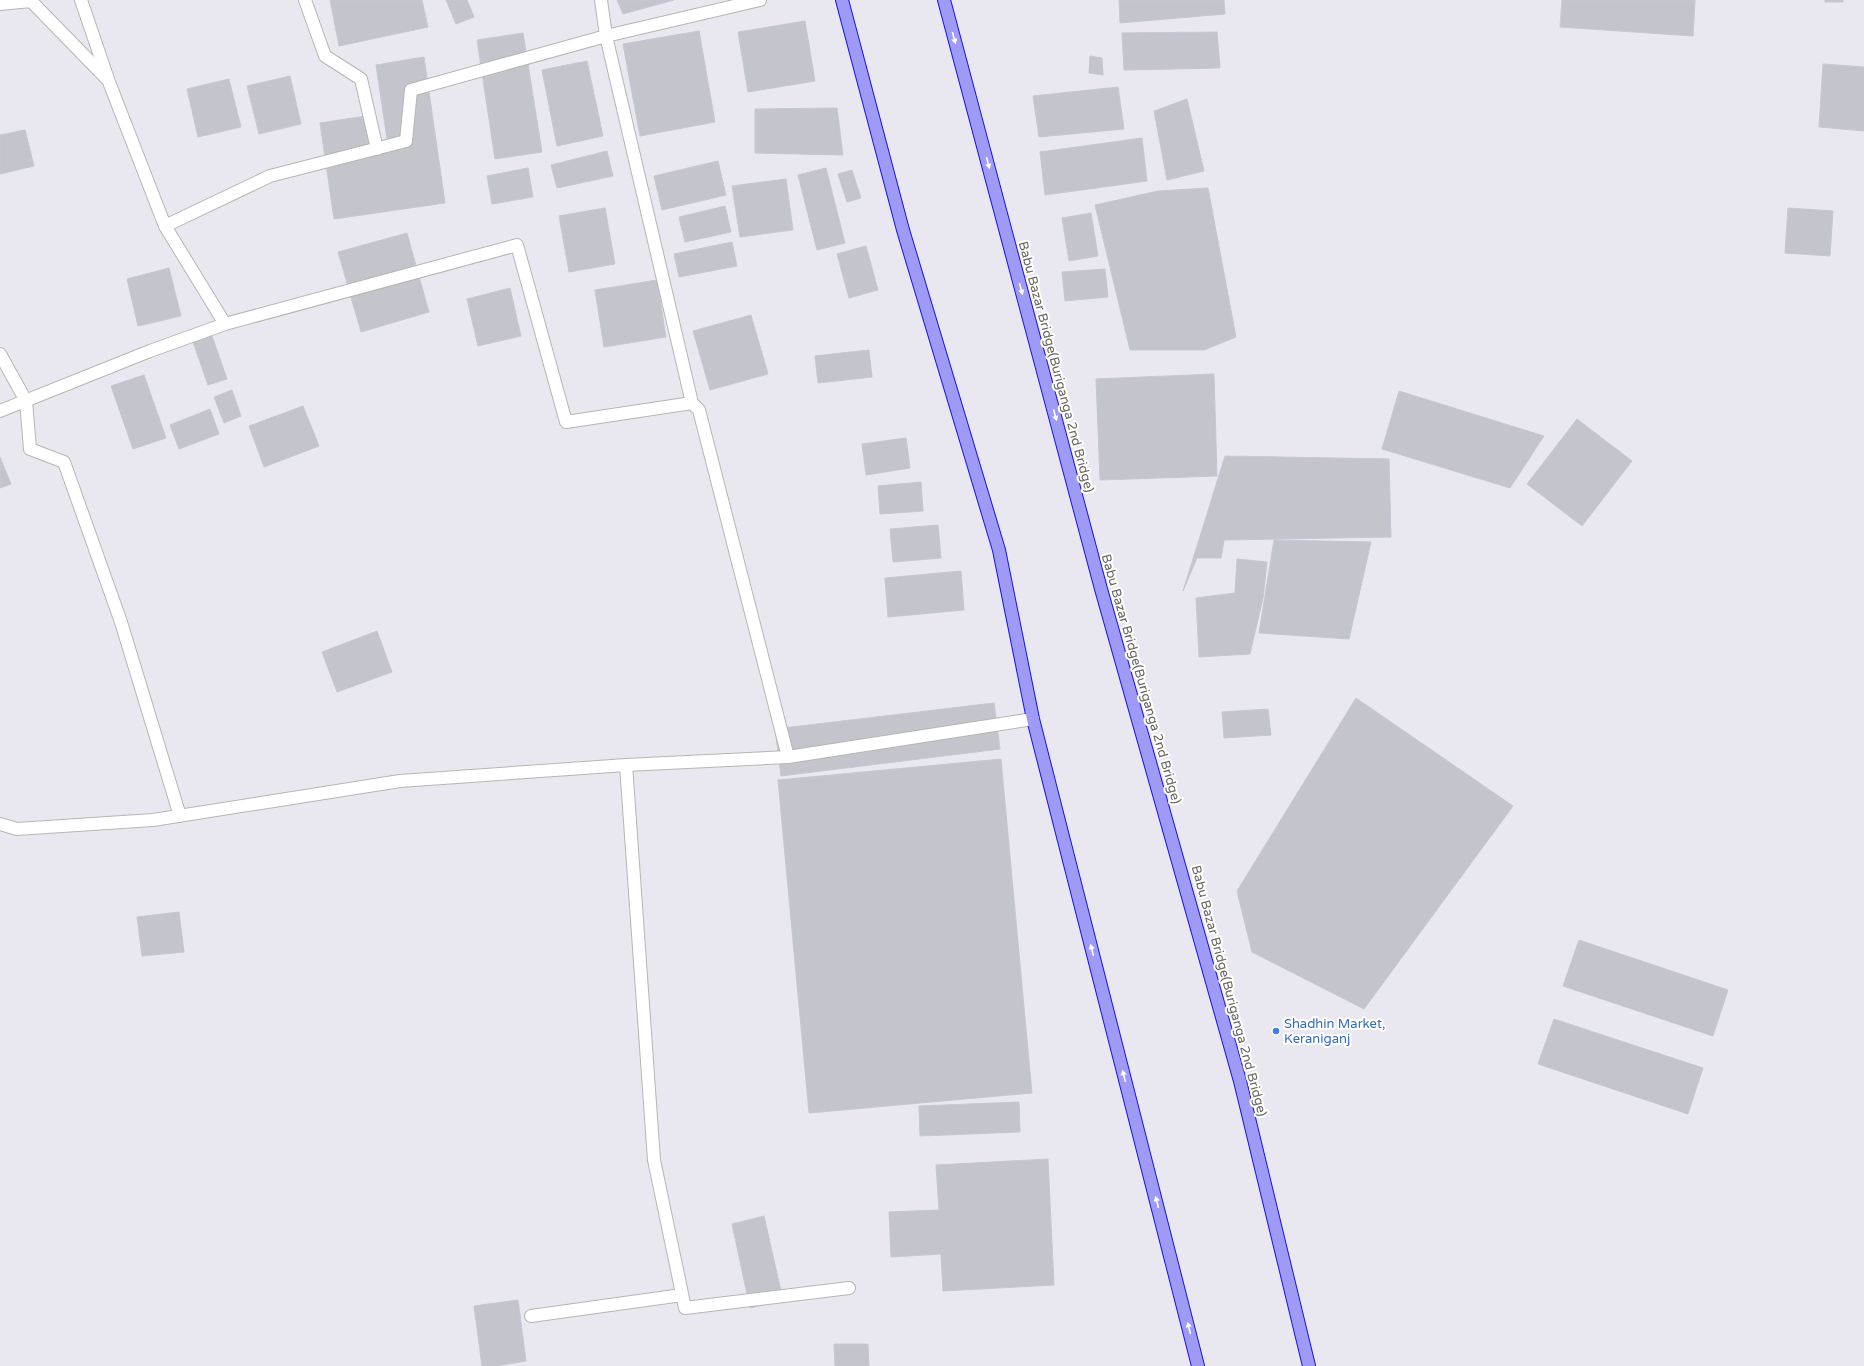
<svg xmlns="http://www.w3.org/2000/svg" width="1864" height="1366" font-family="'Varela Round',sans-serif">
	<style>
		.building { fill: #c4c4cc; stroke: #c6c7d4 }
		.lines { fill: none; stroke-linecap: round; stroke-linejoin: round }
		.street-casing { stroke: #b6b6b0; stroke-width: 14 }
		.highway-casing { stroke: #1316e4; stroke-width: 14 }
		.street { stroke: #fff; stroke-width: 12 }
		.highway { stroke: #9e9af5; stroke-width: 12 }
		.oneway { fill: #fff }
		.shop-dot { fill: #3f7fe0; stroke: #fff; stroke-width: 1.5 }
		.labels { text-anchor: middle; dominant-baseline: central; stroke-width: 4; stroke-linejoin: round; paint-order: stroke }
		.street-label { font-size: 13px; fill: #67665f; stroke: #fff }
		.shop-label { font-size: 13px; fill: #366cbe; stroke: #fff; text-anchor: start }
	</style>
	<rect width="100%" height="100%" fill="#e9e8f0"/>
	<path class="building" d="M330 0H422L428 27 339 46Z
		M446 0H467L474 17 456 24Z
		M617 0H674L623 14Z
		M1119 0H1224L1225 14 1120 23Z
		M1562 0H1695L1693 36 1560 27Z
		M1825 0H1843V2H1825Z
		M805 21 815 81 748 92 738 32Z
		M699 31 715 122 640 136 623 44Z
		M1217 32 1220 68 1124 70 1122 33Z
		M523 33 542 152 495 159 477 40Z
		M1090 56 1102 58 1103 75 1089 73Z
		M424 57 445 203 334 219 320 123 372 115 378 153 389 152 376 65Z
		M587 61 603 136 557 146 542 70Z
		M1823 64 1864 67V131L1819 127Z
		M290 76 301 124 259 134 247 86Z
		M229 79 241 127 198 137 187 89Z
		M1118 87 1124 129 1039 137 1033 96Z
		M1187 99 1204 171 1167 180 1154 111Z
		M837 108 843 155 755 153V109Z
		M25 130 34 166 0 174V135Z
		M1142 138 1147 181 1045 195 1040 152Z
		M607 151 613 176 557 188 551 165Z
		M718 161 726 195 662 210 654 176Z
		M528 168 533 197 492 204 487 176Z
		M826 168 845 243 817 250 798 175Z
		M852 170 861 198 847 202 838 174Z
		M786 179 793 230 740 237 732 186Z
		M1208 188 1236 337 1204 350H1130L1095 205 1158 191Z
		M725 206 731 232 685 242 679 217Z
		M605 208 615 264 569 272 559 216Z
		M1788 208 1833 211 1830 256 1785 253Z
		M1091 213 1098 256 1069 261 1062 218Z
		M407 233 429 312 361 332 338 252Z
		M732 242 737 266 679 277 674 254Z
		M866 246 878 290 849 298 837 254Z
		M169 268 181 316 138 326 127 279Z
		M1105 269 1108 297 1065 301 1062 272Z
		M657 280 666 337 604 347 595 290Z
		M510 288 521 336 478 346 467 299Z
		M751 315 768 374 710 390 693 331Z
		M212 336 227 379 208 385 193 342Z
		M869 350 872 377 818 383 815 356Z
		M1214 374 1217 476 1100 480 1096 379Z
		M144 375 166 438 133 449 111 386Z
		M232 390 241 416 224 423 214 397Z
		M1399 391 1544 436 1510 488 1382 449Z
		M303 406 319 446 264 467 249 426Z
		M210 409 219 434 179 449 170 425Z
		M1577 419 1632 461 1582 526 1527 484Z
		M906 438 910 468 866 475 862 444Z
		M1225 456 1389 459 1391 537 1224 540 1221 558H1197L1183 591Z
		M0 457 11 484 0 488Z
		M921 482 923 511 880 514 878 486Z
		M938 525 941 558 893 562 890 529Z
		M1274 540 1371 542 1349 639 1259 633Z
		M1237 559 1267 562 1263 598 1250 654 1199 657 1196 598 1235 593Z
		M961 571 964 610 888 617 885 578Z
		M377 631 392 672 337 692 322 652Z
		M1356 698 1513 806 1364 1009 1252 952 1237 891Z
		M994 703 1000 749 781 776 775 729Z
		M1268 709 1271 735 1224 738 1222 712Z
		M1001 759 1032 1093 809 1113 778 780Z
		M179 912 184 952 142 956 137 917Z
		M1579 940 1728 990 1713 1036 1563 986Z
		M1554 1019 1703 1068 1688 1114 1538 1064Z
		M1019 1102 1020 1132 920 1136 919 1106Z
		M1048 1159 1054 1285 943 1291 941 1254 891 1257 889 1212 939 1210 936 1165Z
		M764 1216 783 1300 750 1308 732 1224Z
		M518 1300 526 1361 496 1366H482L474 1306Z
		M834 1344H868L869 1366H835Z"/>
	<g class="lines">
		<g class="street-casing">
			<path id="street" d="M81 0 109 82 165 226 225 324 517 245 566 422 692 403
				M305 0 325 56 361 79 377 149
				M601 0 606 36 692 403 699 410 788 757 1033 719
				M0 4 31 1 107 79
				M165 226 270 176 406 141 411 90 606 36 760 0
				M0 354 26 401 30 449 64 462 121 622 180 816
				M0 411 150 351 225 324
				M626 765 654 1160 685 1308 849 1288
				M0 824 17 829 153 820 400 781 626 765 788 757
				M531 1316 682 1295"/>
		</g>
		<g class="highway-casing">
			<path id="highway" d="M842 0 903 230 999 550 1033 719 1198 1366
				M944 0 1101 589 1240 1081 1309 1366"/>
		</g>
		<use href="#street" class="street"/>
		<use href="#highway" class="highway"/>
	</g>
	<defs><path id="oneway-solid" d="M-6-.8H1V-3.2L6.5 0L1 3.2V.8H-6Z"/></defs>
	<g class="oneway">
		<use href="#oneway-solid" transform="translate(954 38) rotate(75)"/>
		<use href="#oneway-solid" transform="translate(988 163) rotate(75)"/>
		<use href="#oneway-solid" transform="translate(1021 289) rotate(75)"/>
		<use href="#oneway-solid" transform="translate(1055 415) rotate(75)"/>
		<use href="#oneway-solid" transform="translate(1092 950) rotate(-104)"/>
		<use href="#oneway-solid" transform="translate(1124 1076) rotate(-104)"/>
		<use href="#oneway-solid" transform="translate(1157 1202) rotate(-104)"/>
		<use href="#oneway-solid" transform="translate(1189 1328) rotate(-104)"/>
	</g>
	<circle class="shop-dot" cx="1276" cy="1031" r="4"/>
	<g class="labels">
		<g class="street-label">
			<text transform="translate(1056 367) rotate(75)">Babu Bazar Bridge(Buriganga 2nd Bridge)</text>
			<text transform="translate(1141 679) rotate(74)">Babu Bazar Bridge(Buriganga 2nd Bridge)</text>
			<text transform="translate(1229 991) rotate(75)">Babu Bazar Bridge(Buriganga 2nd Bridge)</text>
		</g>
		<g class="shop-label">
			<text x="1284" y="1024">Shadhin Market,<tspan x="1284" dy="15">Keraniganj</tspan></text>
		</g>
	</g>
</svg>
